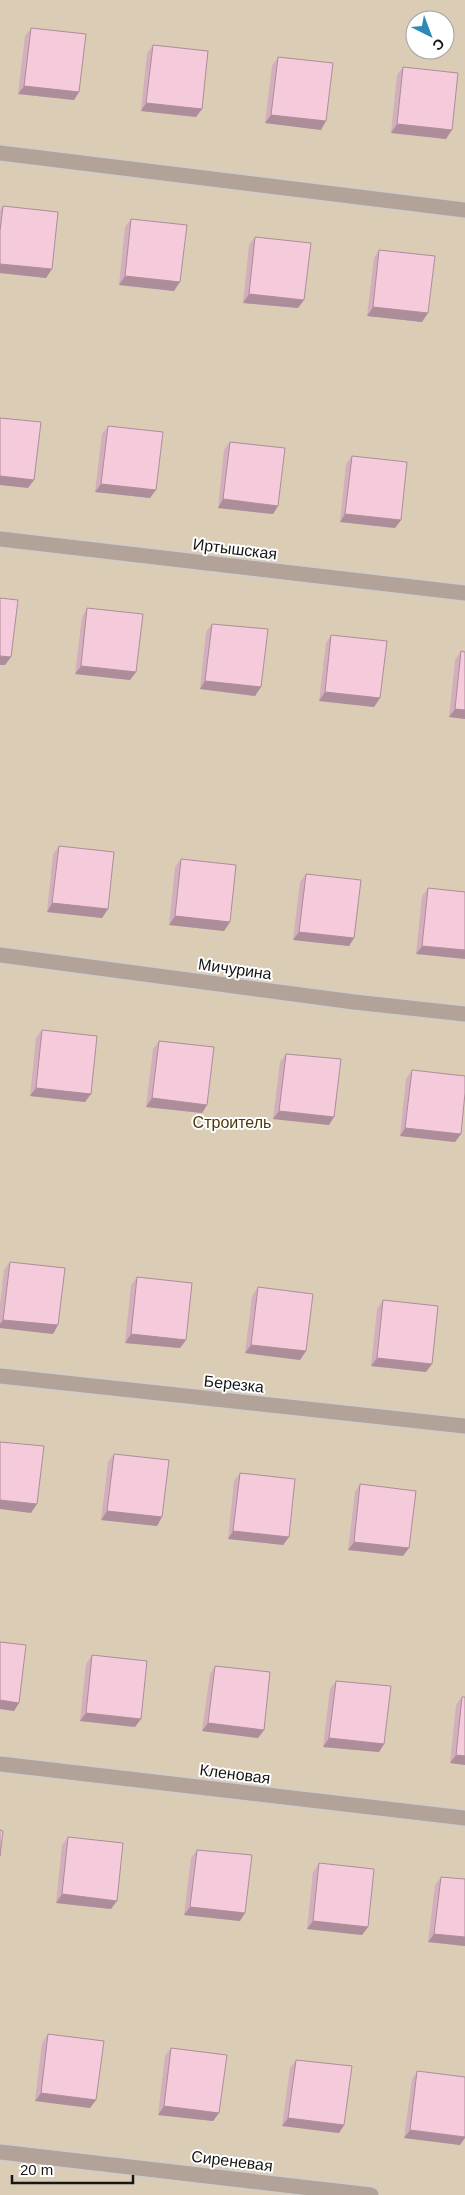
<svg xmlns="http://www.w3.org/2000/svg" width="465" height="2195" font-family="Arial,sans-serif">
	<style>
		.green { fill: #dbcdb5; fill-rule: evenodd }
		.lines { fill: none; stroke-linecap: round; stroke-linejoin: round }
		.minor-casing { stroke: #d0cccc; stroke-width: 18 }
		.minor { stroke: #b2a298; stroke-width: 15 }
		.wall { fill: #d3aebc }
		.shaded-wall { fill: #ac8d99 }
		.building { fill: #f5cadb; stroke: #ac8d99 }
		.labels { text-anchor: middle; dominant-baseline: central; stroke-width: 4; stroke-linejoin: round; paint-order: stroke }
		.street-label { font-size: 16px; fill: #171616; stroke: #fff }
		.park-label { font-size: 16px; fill: #4e380a; stroke: #fff }
	</style>
	<rect width="100%" height="100%" fill="#f3efef"/>
	<path class="green" d="M0 0H465V2195H0ZM415 20H445V50H415Z"/>
	<g class="lines">
		<g class="minor-casing">
			<path id="minor" d="M0 153 465 210
				M0 539 465 593
				M0 955 354 1002 465 1014
				M0 1376 465 1426
				M0 1764 465 1818
				M0 2152 371 2195"/>
		</g>
		<use href="#minor" class="minor"/>
	</g>
	<path class="wall" d="M31 28 79 92 74 100 18 94 25 36Z
		M153 45 202 109 196 117 141 111 147 53Z
		M278 57 321 130 265 123 272 66Z
		M403 67 446 139 391 133 397 75Z
		M3 206 46 278 0 273V210Z
		M131 219 174 291 119 285 125 227Z
		M255 237 298 308 243 303 249 245Z
		M379 250 422 322 367 316 374 258Z
		M108 426 150 498 95 492 102 434Z
		M230 442 278 506 273 514 218 508 224 450Z
		M352 456 401 520 395 528 340 522 346 464Z
		M87 608 136 672 130 680 75 674 82 617Z
		M212 624 261 687 255 696 200 689 206 632Z
		M331 635 380 698 374 707 319 701 326 643Z
		M461 651 465 652V719L449 717 455 660Z
		M59 846 108 909 102 918 47 912 53 854Z
		M181 859 230 922 224 931 169 925 175 867Z
		M306 874 354 938 349 946 293 940 300 882Z
		M428 888 465 892 416 954 422 896Z
		M42 1030 91 1094 85 1102 30 1096 36 1038Z
		M159 1041 207 1105 202 1113 146 1107 153 1049Z
		M286 1054 329 1125 273 1119 280 1062Z
		M412 1070 461 1134 455 1142 400 1136 406 1079Z
		M10 1262 58 1325 53 1334 0 1328V1305L4 1270Z
		M137 1277 186 1340 180 1348 125 1343 131 1285Z
		M258 1287 306 1351 300 1360 245 1353 252 1296Z
		M383 1300 426 1372 371 1366 377 1309Z
		M114 1454 162 1517 157 1526 101 1520 108 1462Z
		M240 1473 289 1537 283 1545 228 1539 234 1481Z
		M360 1484 403 1556 348 1550 355 1492Z
		M92 1655 135 1727 80 1721 86 1664Z
		M215 1666 264 1730 258 1738 202 1731 210 1674Z
		M336 1681 384 1744 379 1752 323 1747 330 1689Z
		M462 1697H465V1765L450 1763 456 1705Z
		M68 1837 111 1909 56 1903 62 1845Z
		M197 1850 240 1921 184 1915 191 1858Z
		M319 1863 368 1927 362 1935 307 1929 313 1872Z
		M441 1877 465 1946 428 1942 435 1885Z
		M48 2034 96 2100 90 2108 35 2101 42 2043Z
		M171 2048 219 2113 213 2121 158 2115 165 2056Z
		M296 2060 344 2125 339 2133 282 2126 290 2068Z
		M417 2071 460 2145 404 2138 412 2079Z"/>
	<path class="shaded-wall" d="M24 86 79 92 74 100 18 94Z
		M146 103 202 109 196 117 141 111Z
		M271 115 326 121 321 130 265 123Z
		M397 124 452 130 446 139 391 133Z
		M0 264 52 269 46 278 0 273Z
		M125 276 180 282 174 291 119 285Z
		M249 294 304 300 298 308 243 303Z
		M373 307 428 313 422 322 367 316Z
		M0 476 34 480 28 488 0 485Z
		M101 484 156 490 150 498 95 492Z
		M223 499 278 506 273 514 218 508Z
		M345 514 401 520 395 528 340 522Z
		M0 656 11 657 5 665H0Z
		M81 666 136 672 130 680 75 674Z
		M205 681 261 687 255 696 200 689Z
		M325 692 380 698 374 707 319 701Z
		M455 709 465 710V719L449 717Z
		M52 903 108 909 102 918 47 912Z
		M175 916 230 922 224 931 169 925Z
		M299 932 354 938 349 946 293 940Z
		M422 946 465 950V959L416 954Z
		M36 1088 91 1094 85 1102 30 1096Z
		M152 1098 207 1105 202 1113 146 1107Z
		M279 1111 334 1117 329 1125 273 1119Z
		M405 1128 461 1134 455 1142 400 1136Z
		M3 1320 58 1325 53 1334 0 1328V1324Z
		M131 1334 186 1340 180 1348 125 1343Z
		M251 1345 306 1351 300 1360 245 1353Z
		M377 1358 432 1364 426 1372 371 1366Z
		M0 1500 37 1504 31 1513 0 1509Z
		M107 1511 162 1517 157 1526 101 1520Z
		M233 1531 289 1537 283 1545 228 1539Z
		M354 1542 409 1548 403 1556 348 1550Z
		M0 1700 19 1703 14 1711 0 1709Z
		M86 1713 141 1719 135 1727 80 1721Z
		M208 1723 264 1730 258 1738 202 1731Z
		M329 1738 384 1744 379 1752 323 1747Z
		M456 1755 465 1756V1765L450 1763Z
		M62 1894 117 1901 111 1909 56 1903Z
		M190 1907 245 1913 240 1921 184 1915Z
		M313 1921 368 1927 362 1935 307 1929Z
		M434 1934 465 1937V1946L428 1942Z
		M41 2093 96 2100 90 2108 35 2101Z
		M164 2106 219 2113 213 2121 158 2115Z
		M288 2118 344 2125 339 2133 282 2126Z
		M410 2130 465 2137V2138L460 2145 404 2138Z"/>
	<path class="building" d="M31 28 86 34 79 92 24 86Z
		M153 45 208 51 202 109 146 103Z
		M278 57 333 63 326 121 271 115Z
		M403 67 458 73 452 130 397 124Z
		M3 206 58 212 52 269 0 264V231Z
		M131 219 187 225 180 282 125 276Z
		M255 237 311 243 304 300 249 294Z
		M379 250 435 256 428 313 373 307Z
		M0 418 41 422 34 480 0 476Z
		M108 426 163 432 156 490 101 484Z
		M230 442 285 448 278 506 223 499Z
		M352 456 407 462 401 520 345 514Z
		M0 598 18 600 11 657 0 656Z
		M87 608 143 614 136 672 81 666Z
		M212 624 268 629 261 687 205 681Z
		M331 635 387 641 380 698 325 692Z
		M461 651 465 652V710L455 709Z
		M59 846 114 852 108 909 52 903Z
		M181 859 236 865 230 922 175 916Z
		M306 874 361 880 354 938 299 932Z
		M428 888 465 892V950L422 946Z
		M42 1030 97 1036 91 1094 36 1088Z
		M159 1041 214 1047 207 1105 152 1098Z
		M286 1054 341 1059 334 1117 279 1111Z
		M412 1070 465 1076V1093L461 1134 405 1128Z
		M10 1262 65 1268 58 1325 3 1320Z
		M137 1277 192 1283 186 1340 131 1334Z
		M258 1287 313 1294 306 1351 251 1345Z
		M383 1300 438 1306 432 1364 377 1358Z
		M0 1442 44 1446 37 1504 0 1500Z
		M114 1454 169 1460 162 1517 107 1511Z
		M240 1473 295 1479 289 1537 233 1531Z
		M360 1484 416 1491 409 1548 354 1542Z
		M0 1642 26 1645 19 1703 0 1700Z
		M92 1655 147 1661 141 1719 86 1713Z
		M215 1666 270 1672 264 1730 208 1723Z
		M336 1681 391 1686 384 1744 329 1738Z
		M462 1697H465V1756L456 1755Z
		M0 1830 3 1831 0 1856Z
		M68 1837 123 1843 117 1901 62 1894Z
		M197 1850 252 1855 245 1913 190 1907Z
		M319 1863 374 1869 368 1927 313 1921Z
		M441 1877 465 1879V1937L434 1934Z
		M48 2034 104 2041 96 2100 41 2093Z
		M171 2048 227 2055 219 2113 164 2106Z
		M296 2060 352 2066 344 2125 288 2118Z
		M417 2071 465 2077V2137L410 2130Z"/>
	<g class="labels">
		<g class="street-label">
			<text transform="translate(235 549) rotate(7)">Иртышская</text>
			<text transform="translate(235 969) rotate(8)">Мичурина</text>
			<text transform="translate(234 1384) rotate(6)">Березка</text>
			<text transform="translate(235 1774) rotate(7)">Кленовая</text>
			<text transform="translate(232 2161) rotate(7)">Сиреневая</text>
		</g>
		<g class="park-label">
			<text x="232" y="1122">Строитель</text>
		</g>
	</g>
	<g transform="translate(430 35) rotate(138)"><circle r="24" fill="#ffffff" stroke="#a2a2a2"/>
	<path d="M0-4L9 19L0 12L-9 19Z" fill="#2d8ab6"/>
	<text y="-8" font-size="14" font-weight="bold" text-anchor="middle" fill="#171616">С</text>
	</g>
	<path d="M12 2175v8h121v-8" fill="none" stroke="#171616" stroke-width="2.5"/>
	<text x="20" y="2175" font-size="15" fill="#171616" stroke="#ffffff" stroke-width="4" paint-order="stroke">20 m</text>
</svg>
